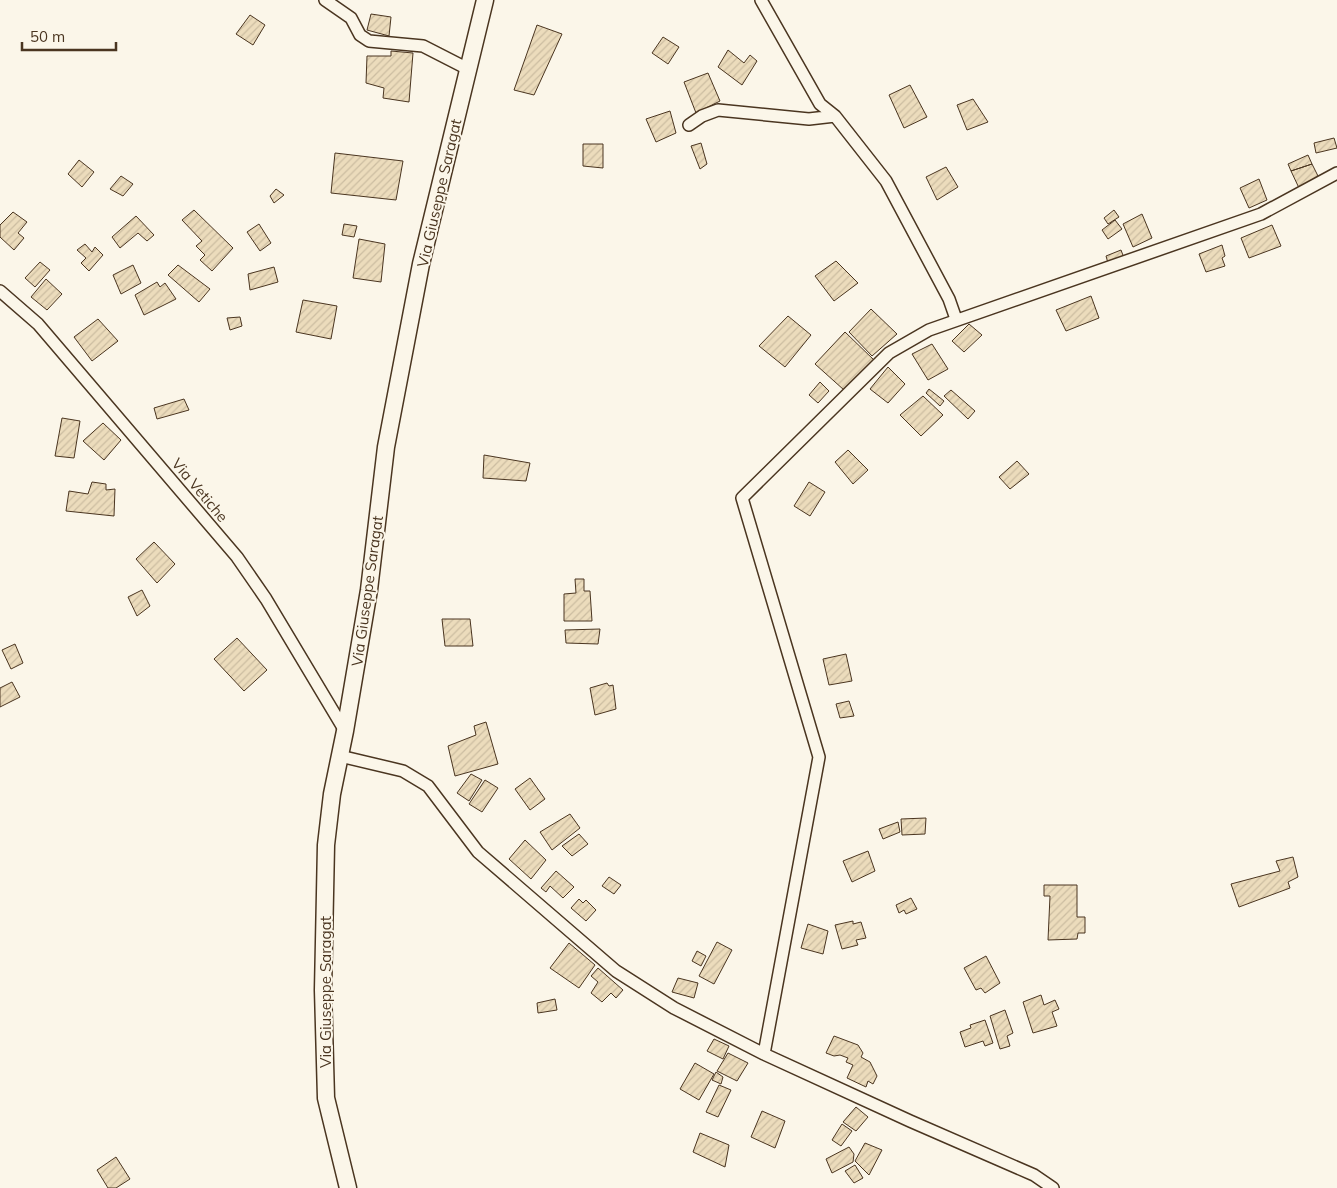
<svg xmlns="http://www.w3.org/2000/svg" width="1337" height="1188" font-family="Mulish,sans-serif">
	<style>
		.building { fill: url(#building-hatch); stroke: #4a3520 }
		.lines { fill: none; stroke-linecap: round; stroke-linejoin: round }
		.street-casing { stroke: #4a3520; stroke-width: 14 }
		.secondary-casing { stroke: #4a3520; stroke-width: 19 }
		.street { stroke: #fbf6e9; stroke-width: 11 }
		.secondary { stroke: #fbf6e9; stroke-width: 16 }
		.labels { text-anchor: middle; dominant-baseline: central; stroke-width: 4; stroke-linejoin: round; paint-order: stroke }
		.street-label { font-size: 15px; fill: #4a3520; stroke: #fbf6e9 }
	</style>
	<defs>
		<pattern id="building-hatch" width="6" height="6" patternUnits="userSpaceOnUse" patternTransform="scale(1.25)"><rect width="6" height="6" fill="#ecdcbc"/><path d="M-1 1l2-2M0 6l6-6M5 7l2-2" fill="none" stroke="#ccbda1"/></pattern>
	</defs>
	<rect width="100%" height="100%" fill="#fbf6e9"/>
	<path class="building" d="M371 14 391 17 389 36 367 30Z
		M250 15 265 25 253 45 236 34Z
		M537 25 562 34 534 95 514 90Z
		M663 37 679 47 668 64 652 53Z
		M728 50 744 63 750 55 757 61 742 85 718 67Z
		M391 51 413 53 409 102 383 98 384 88 366 83 367 56H391Z
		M708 73 720 101 696 113 684 82Z
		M910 85 927 117 904 128 889 95Z
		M973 99 988 122 967 130 957 105Z
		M670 111 676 133 656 142 646 119Z
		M1334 138 1337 148 1316 153 1314 143Z
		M701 143 707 164 700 169 691 146Z
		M583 144H603V168L583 166Z
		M335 153 403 161 396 200 331 193Z
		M1308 155 1312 164 1291 171 1288 164Z
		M79 160 94 172 82 187 68 174Z
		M1312 164 1319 178 1299 188 1291 171Z
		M946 167 958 187 937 200 926 177Z
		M121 176 133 184 123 196 110 189Z
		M1259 179 1267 200 1249 208 1240 188Z
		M276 189 284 195 274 203 270 196Z
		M194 210 233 248 212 271 200 260 205 255 196 246 202 241 182 220Z
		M1114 210 1119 217 1108 224 1104 218Z
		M13 212 27 222 18 233 24 238 14 250 0 237V225Z
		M1142 214 1152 238 1133 247 1123 224Z
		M136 216 154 235 147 241 138 233 120 248 112 237Z
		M1115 220 1122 229 1108 239 1102 230Z
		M259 224 271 243 260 251 247 232Z
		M344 224 357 226 354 237 342 235Z
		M1272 225 1281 246 1249 258 1241 238Z
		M359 239 385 244 381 282 353 278Z
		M85 244 92 252 95 247 103 255 89 271 81 263 86 258 77 250Z
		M1222 245 1225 256 1222 258 1225 266 1206 272 1199 254Z
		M1121 250 1124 258 1108 263 1106 256Z
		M836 261 858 283 834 301 815 276Z
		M40 262 50 270 35 287 25 278Z
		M133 265 141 283 121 294 113 275Z
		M178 265 210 289 199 302 168 275Z
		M274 267 278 282 250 290 248 274Z
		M46 279 62 294 47 310 31 297Z
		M157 282 160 287 165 283 176 299 144 315 135 295Z
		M1091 296 1099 318 1066 331 1056 310Z
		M303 300 337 306 331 339 296 332Z
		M871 309 897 334 872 356 849 332Z
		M788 316 811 335 785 367 759 346Z
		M240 317 242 326 230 330 227 318Z
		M98 319 118 341 92 361 74 337Z
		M969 324 982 335 964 352 952 341Z
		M845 332 874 360 844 390 815 364Z
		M932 344 948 369 928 380 912 354Z
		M888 367 905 384 888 403 870 389Z
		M820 382 829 391 818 403 809 395Z
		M929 389 944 401 940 406 926 393Z
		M951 390 975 411 968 419 944 396Z
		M923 396 943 415 921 436 900 415Z
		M184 399 189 410 157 419 154 408Z
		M62 418 80 421 74 458 55 456Z
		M103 423 121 440 104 460 83 441Z
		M848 450 868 470 853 484 835 462Z
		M484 455 530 463 526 481 483 478Z
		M1017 461 1029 474 1010 489 999 477Z
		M92 482 106 484V490L115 489 114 516 66 511 69 491 88 494Z
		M809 482 825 492 810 516 794 506Z
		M154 542 175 564 157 583 136 559Z
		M575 579H584V591H590L592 621H564V594L576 593Z
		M142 590 150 606 137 616 128 597Z
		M442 619H470L473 646H445Z
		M600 629 598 644 566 643 565 630Z
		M237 638 267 670 244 691 214 659Z
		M15 644 23 663 11 669 2 650Z
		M846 654 852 681 829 685 823 659Z
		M12 682 20 697 0 707V688Z
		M607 683 609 686 613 685 616 709 595 715 590 688Z
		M849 701 854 716 840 718 836 704Z
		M486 722 498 764 455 776 448 746 476 735 474 726Z
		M471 774 482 780 469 801 457 793Z
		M530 778 545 799 530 810 515 789Z
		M485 780 498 788 482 812 469 804Z
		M570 814 580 828 552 850 540 832Z
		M926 818 925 834 902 835 901 819Z
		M898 822 900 832 883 839 879 829Z
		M579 834 588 844 572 856 562 846Z
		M525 840 546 860 531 879 509 859Z
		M868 851 875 871 852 882 843 861Z
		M1293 857 1298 877 1288 882 1290 888 1239 907 1231 884 1280 871 1276 861Z
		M556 871 574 887 563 898 550 886 546 892 541 888Z
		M609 877 621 885 614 894 602 886Z
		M1044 885H1077V917H1085V933H1078L1077 939 1048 940 1050 896H1044Z
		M911 898 917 909 906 914 904 910 899 913 896 905Z
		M579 899 583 903 586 900 596 910 586 921 571 908Z
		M853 921V924L861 922 866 938 856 940 858 945 842 949 835 925Z
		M808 924 828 931 823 954 801 948Z
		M717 942 732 950 714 984 699 976Z
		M569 943 595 965 579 988 550 968Z
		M697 951 706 956 701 966 692 961Z
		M986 956 1000 983 985 993 981 988 976 990 964 968Z
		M598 968 623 990 616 998 611 993 602 1002 591 993 598 982 591 976Z
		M678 978 698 983 694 998 672 992Z
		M1041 995 1044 1005 1055 1000 1059 1009 1052 1012 1057 1026 1033 1033 1023 1002Z
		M555 999 557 1010 538 1013 537 1003Z
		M1005 1010 1013 1033 1007 1036 1010 1046 1000 1049 990 1016Z
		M985 1020 993 1043 985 1046 983 1041 965 1047 960 1032 971 1028 970 1025Z
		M834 1036 858 1045 863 1053 861 1057 870 1062 877 1076 873 1084 868 1081 866 1087 847 1078 853 1065 846 1062 848 1058 840 1055 834 1056 826 1053Z
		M714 1039 729 1046 723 1059 707 1051Z
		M728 1053 748 1063 737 1081 717 1071Z
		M695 1063 714 1074 699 1100 680 1089Z
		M716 1072 723 1077 721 1084 712 1080Z
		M719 1085 731 1090 718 1117 706 1112Z
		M856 1107 868 1117 856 1131 843 1122Z
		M762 1111 785 1121 775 1148 751 1137Z
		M842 1124 852 1131 841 1146 832 1140Z
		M700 1133 729 1145 725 1167 693 1152Z
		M865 1143 882 1150 869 1175 855 1161Z
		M849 1147 854 1154 853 1162 832 1173 826 1159Z
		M116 1157 130 1179 116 1188H108L97 1170Z
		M855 1165 863 1178 854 1183 845 1171Z"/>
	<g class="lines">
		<g class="street-casing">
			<path id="street" d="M325 0 351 18 360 35 369 41 423 46 468 69
				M761 0 820 104 835 116 886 181 949 299 956 319
				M689 125 702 116 718 110 809 119 835 116
				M0 291 38 324 237 557 266 599 345 731
				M340 756 403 771 428 786 478 852 616 971 674 1008 764 1054
				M1053 1188 1034 1175 910 1121 764 1054 819 757 742 498 889 353 929 330 1261 214 1337 173"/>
		</g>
		<g class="secondary-casing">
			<path id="secondary" d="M348 1188 326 1098 323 990 326 845 332 794 345 731 369 590 386 447 421 264 485 0"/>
		</g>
		<use href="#street" class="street"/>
		<use href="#secondary" class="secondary"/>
	</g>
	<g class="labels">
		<g class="street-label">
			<text transform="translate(439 193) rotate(-77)">Via Giuseppe Saragat</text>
			<text transform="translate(200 490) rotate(50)">Via Vetiche</text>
			<text transform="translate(367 591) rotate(-82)">Via Giuseppe Saragat</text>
			<text transform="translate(325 992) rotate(-90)">Via Giuseppe Saragat</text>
		</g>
	</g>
	<path d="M22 42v8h94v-8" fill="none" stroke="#4a3520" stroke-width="2.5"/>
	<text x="30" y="42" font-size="15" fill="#4a3520" stroke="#fbf6e9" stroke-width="4" paint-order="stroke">50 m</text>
</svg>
